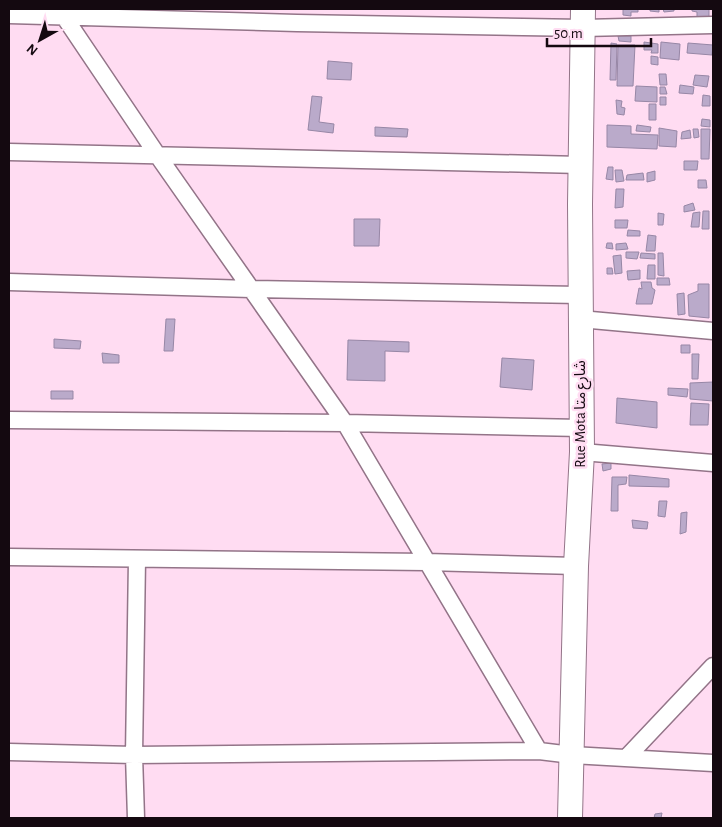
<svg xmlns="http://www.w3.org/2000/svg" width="722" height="827" font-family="'Alegreya Sans','Noto Sans Arabic',sans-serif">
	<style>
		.building { fill: #baaaca; stroke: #9787a6 }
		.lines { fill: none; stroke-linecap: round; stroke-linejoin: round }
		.minor-casing { stroke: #937488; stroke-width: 19 }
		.highway-casing { stroke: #937488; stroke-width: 26 }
		.minor { stroke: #fff; stroke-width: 16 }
		.highway { stroke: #fff; stroke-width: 24 }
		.labels { text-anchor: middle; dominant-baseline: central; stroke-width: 5; stroke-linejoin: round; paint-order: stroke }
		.street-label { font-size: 15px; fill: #140910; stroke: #ffdcf2 }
	</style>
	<rect width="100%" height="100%" fill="#ffdcf2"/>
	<path class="building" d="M623 9H638V12H631V16L623 15Z
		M650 9H659V12L650 11Z
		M663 9H674V11L664 12Z
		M692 9H709V18L697 17V12L692 11Z
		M618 36H631V42L619 41Z
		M644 42 658 44V53H651L652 50H644Z
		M661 42 680 44 679 60 660 58Z
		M611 43 617 44 616 80H610Z
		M688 43 713 45 712 55 687 53Z
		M618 45H635L633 86H617Z
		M651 56 658 57V65L651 64Z
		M328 61 352 63 351 80 327 79Z
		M659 74H666L667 85H660Z
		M695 75 709 76 707 87 693 85Z
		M680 85 694 87 693 94 679 93Z
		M636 86 657 87V102L635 101Z
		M660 87H665L667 94H660Z
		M703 95 710 96V106H702Z
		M312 96 322 97 319 122 334 124 333 133 308 130Z
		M660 97H666V105H660Z
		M616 100 622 101 621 107 625 108 624 115 617 114Z
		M649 104H656V120H649Z
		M702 119 710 120V127L701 126Z
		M607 125 631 126V134L658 135 657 149 607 147Z
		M637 125 651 127 650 132 636 131Z
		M375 127 408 129 407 137 375 136Z
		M659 128 677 131 676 147 659 146Z
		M693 129H698L699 137 694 138Z
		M701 129H710L709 159H701Z
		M690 130 691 138 681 139 682 132Z
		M684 161H698L697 170H684Z
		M608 167H613V180L606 179Z
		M615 170H622L624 181 616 182Z
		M655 171V180L647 182V173Z
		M643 173 644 180H626L627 175Z
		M698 180H706L707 188H698Z
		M616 189H624L623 207 615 208Z
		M693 203 695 210 684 212V206Z
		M703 211H709V229H702Z
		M700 212 699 227H691L693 213Z
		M658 213 664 214 663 225H658Z
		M354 219H380L379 246H354Z
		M615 220H628L627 228H615Z
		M628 230 640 231V236H627Z
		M648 235 656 236 655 251H646Z
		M607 243H612L613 249 606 248Z
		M626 243 628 249 616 250V244Z
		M626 252H639L637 259 626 258Z
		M641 253 655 254V259L640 258Z
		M658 253H663L664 276 658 275Z
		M621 255 622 273 615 274 613 256Z
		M648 265H655V279H647Z
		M607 268H612L613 274H607Z
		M640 270V279L628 280 627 271Z
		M657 278H669L670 285H657Z
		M641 282H651L652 288 655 290 652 304H636L639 288 642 289Z
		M698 284H709V318L689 316 688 295 698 291Z
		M684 293 685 314 678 315 677 294Z
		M166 319H175L173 351H164Z
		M54 339 81 341 80 349 54 348Z
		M348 340 409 342V352L385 351V381L347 380Z
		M681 345H690V353H681Z
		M102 353 119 355V363H103Z
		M692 354H699L698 379H692Z
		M502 358 534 360 532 390 500 387Z
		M713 382V401L690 399V383Z
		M668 388 688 389 687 397 668 395Z
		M51 391H73V399H51Z
		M617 398 657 402V428L616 423Z
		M691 403 709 404 708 425H690Z
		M611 463V469L603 471 602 464Z
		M629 475 669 479V487L629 486Z
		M612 477H627L626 484 618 485V511H611Z
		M659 501H667L665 517 658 516Z
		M687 512 686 532 680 534 681 513Z
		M632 520 648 522 647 529 633 528Z
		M662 813 661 818H654L655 814Z"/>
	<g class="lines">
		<g class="minor-casing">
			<path id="minor" d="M59 9 158 156 345 423 539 751
				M9 15 297 23 583 28 713 25
				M9 152 581 165
				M9 282 251 289 580 295
				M580 319 713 331
				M9 420 345 423 581 428
				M582 452 713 463
				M9 557 426 562 576 566
				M9 752 134 755 539 751 572 755 713 763
				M627 757 713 666
				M136 818 134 755 137 559"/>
		</g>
		<g class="highway-casing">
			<path id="highway" d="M570 818 576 566 582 452 580 204 583 9"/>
		</g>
		<use href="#minor" class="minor"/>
		<use href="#highway" class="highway"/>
	</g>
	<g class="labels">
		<g class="street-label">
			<text transform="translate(580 414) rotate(-90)">Rue Mota شارع متا</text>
		</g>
	</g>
	<rect width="722" height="827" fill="none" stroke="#140910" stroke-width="20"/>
	<g transform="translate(40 40) rotate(219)" stroke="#ffdcf2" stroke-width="4" paint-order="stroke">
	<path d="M0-4L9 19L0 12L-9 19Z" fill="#140910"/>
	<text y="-8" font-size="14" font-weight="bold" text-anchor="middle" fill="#140910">N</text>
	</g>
	<path d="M547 38v8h104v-8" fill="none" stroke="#140910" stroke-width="2.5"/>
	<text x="554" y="38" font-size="15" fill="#140910" stroke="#ffdcf2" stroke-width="4" paint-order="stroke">50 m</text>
</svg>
